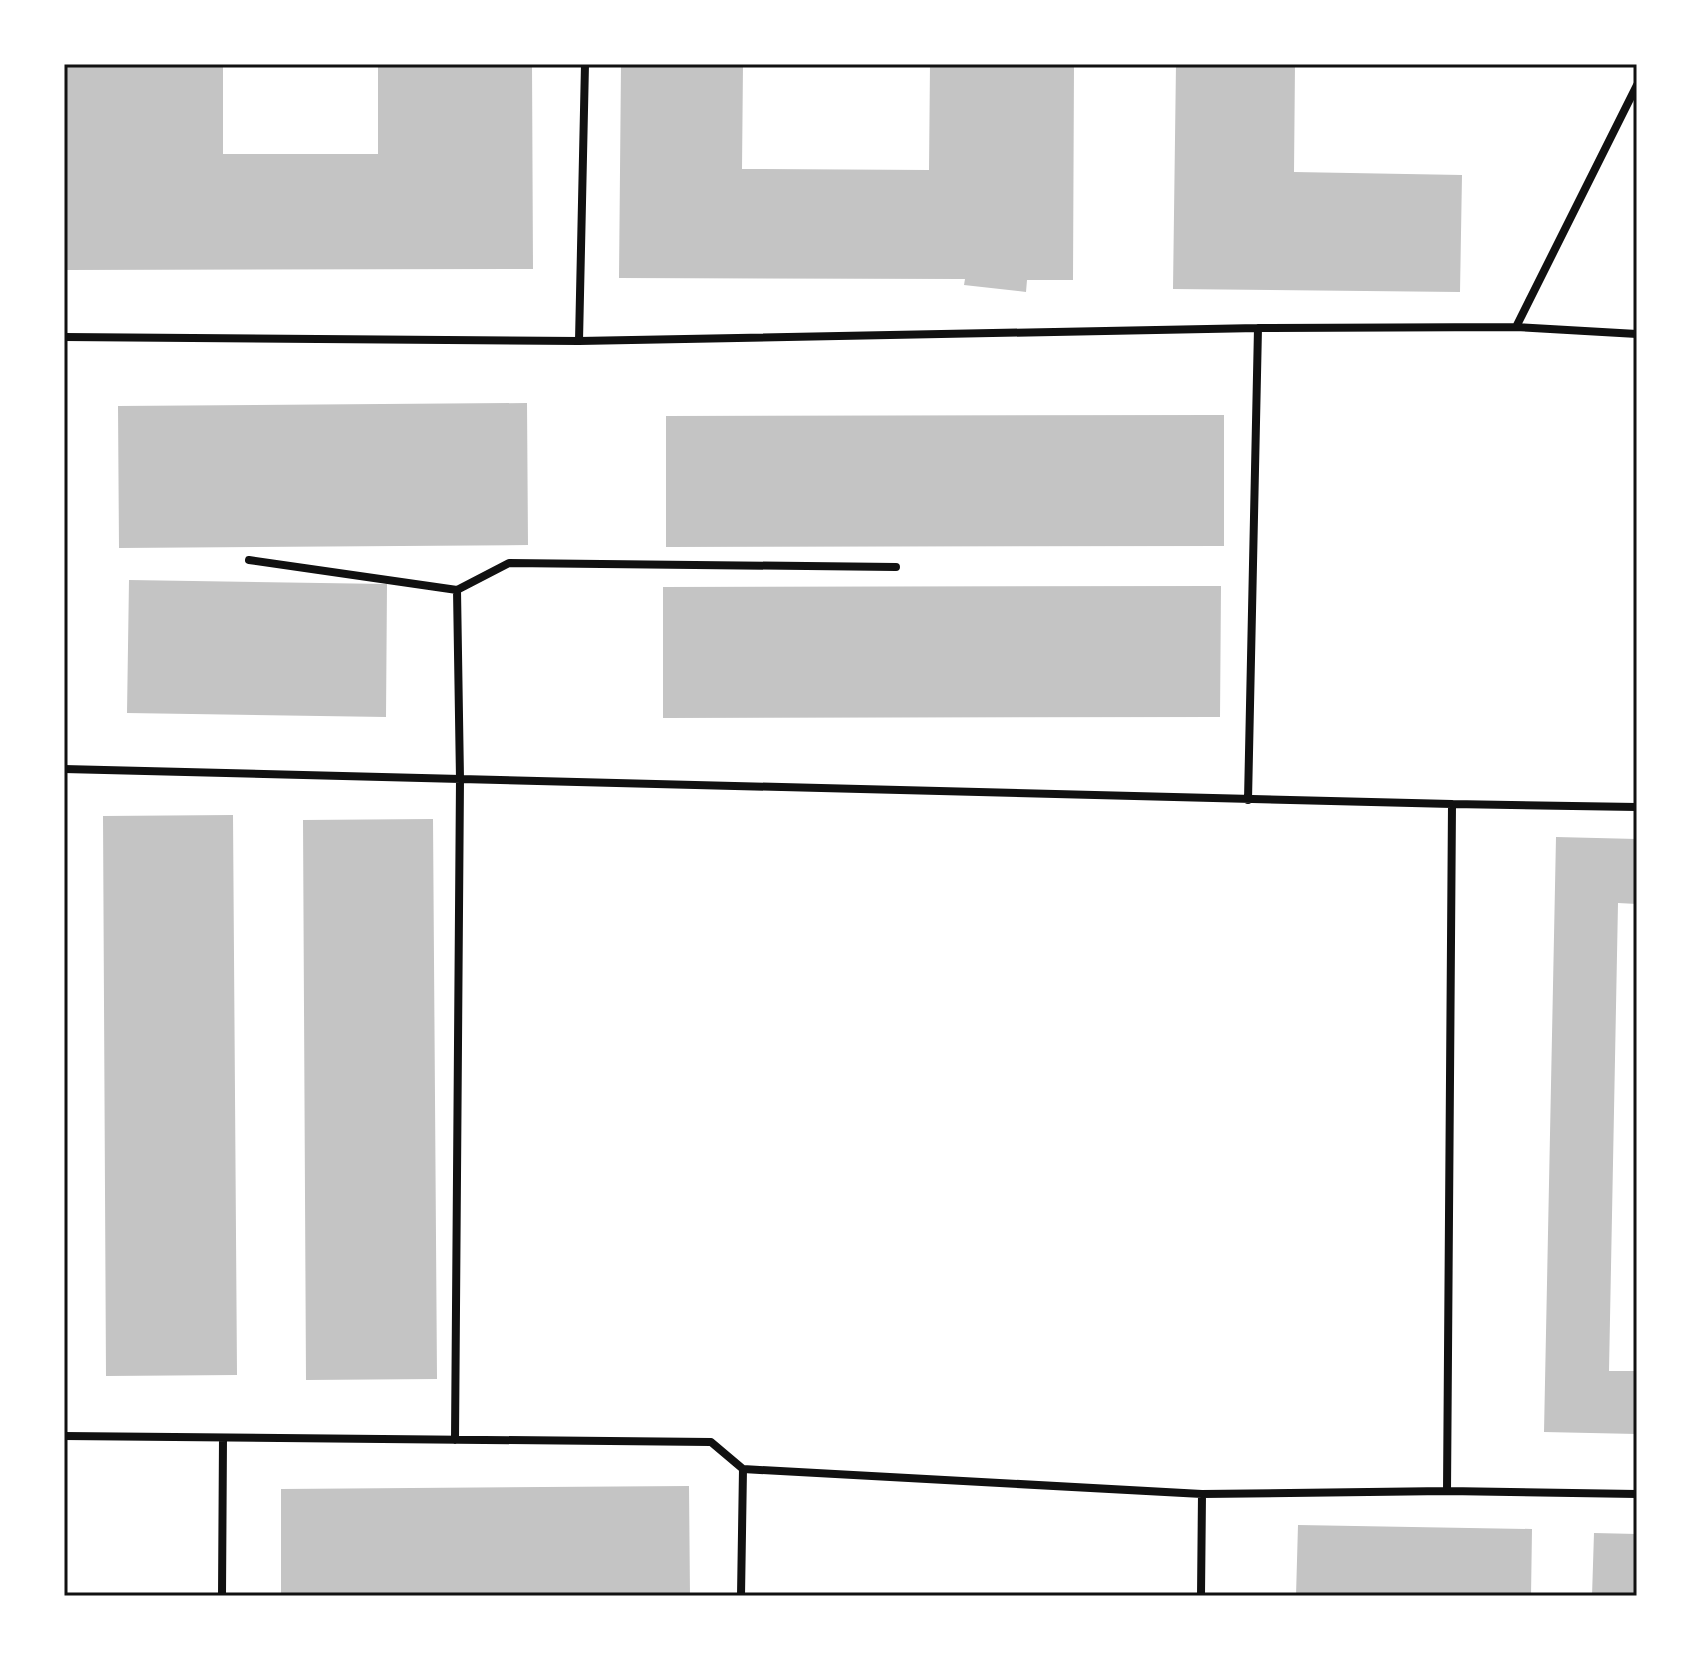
<svg xmlns="http://www.w3.org/2000/svg" width="1701" height="1660" font-family="'Playfair Display',serif">
	<style>
		.building { fill: #c4c4c4 }
		.lines { fill: none; stroke-linecap: round; stroke-linejoin: round }
		.minor { stroke: #111; stroke-width: 8 }
		.neatline { fill: none; stroke: #111; stroke-width: 3 }
	</style>
	<rect width="100%" height="100%" fill="#fff"/>
	<path class="building" d="M64 64H223V154H378V64H532L533 269 64 270Z
		M621 64H743L742 169 929 170 930 64H1074L1073 280H1027L1026 292 964 285 965 279 619 278Z
		M1176 64H1295L1294 172 1462 175 1460 292 1173 289Z
		M527 403 528 545 119 548 118 406Z
		M1224 415V546L666 547V416Z
		M129 580 387 584 386 717 127 713Z
		M1221 586 1220 717 663 718V587Z
		M233 815 237 1375 106 1376 103 816Z
		M433 819 437 1379 306 1380 303 820Z
		M1556 837 1637 839V904L1618 903 1609 1371H1637V1434L1544 1432Z
		M689 1486 690 1596H281V1489Z
		M1298 1525 1532 1529 1531 1596H1296Z
		M1594 1533 1637 1534V1596H1592Z"/>
	<g class="lines">
		<path class="minor" d="M1516 327 1637 85
			M64 337 579 341 1258 328 1516 327 1637 334
			M579 341 585 64
			M249 560 457 590
			M64 769 1452 804
			M1248 800 1258 328
			M1637 807 1452 804 1447 1491 1637 1494
			M64 1436 711 1442 743 1469 1202 1494
			M455 1440 460 779 457 590 509 563 896 567
			M222 1596 223 1438
			M741 1596 743 1469
			M1201 1596 1202 1494 1447 1491"/>
	</g>
	<rect width="1701" height="1660" fill="none" stroke="#ffffff" stroke-width="132"/>
	<rect x="66" y="66" width="1569" height="1528" class="neatline"/>
</svg>
